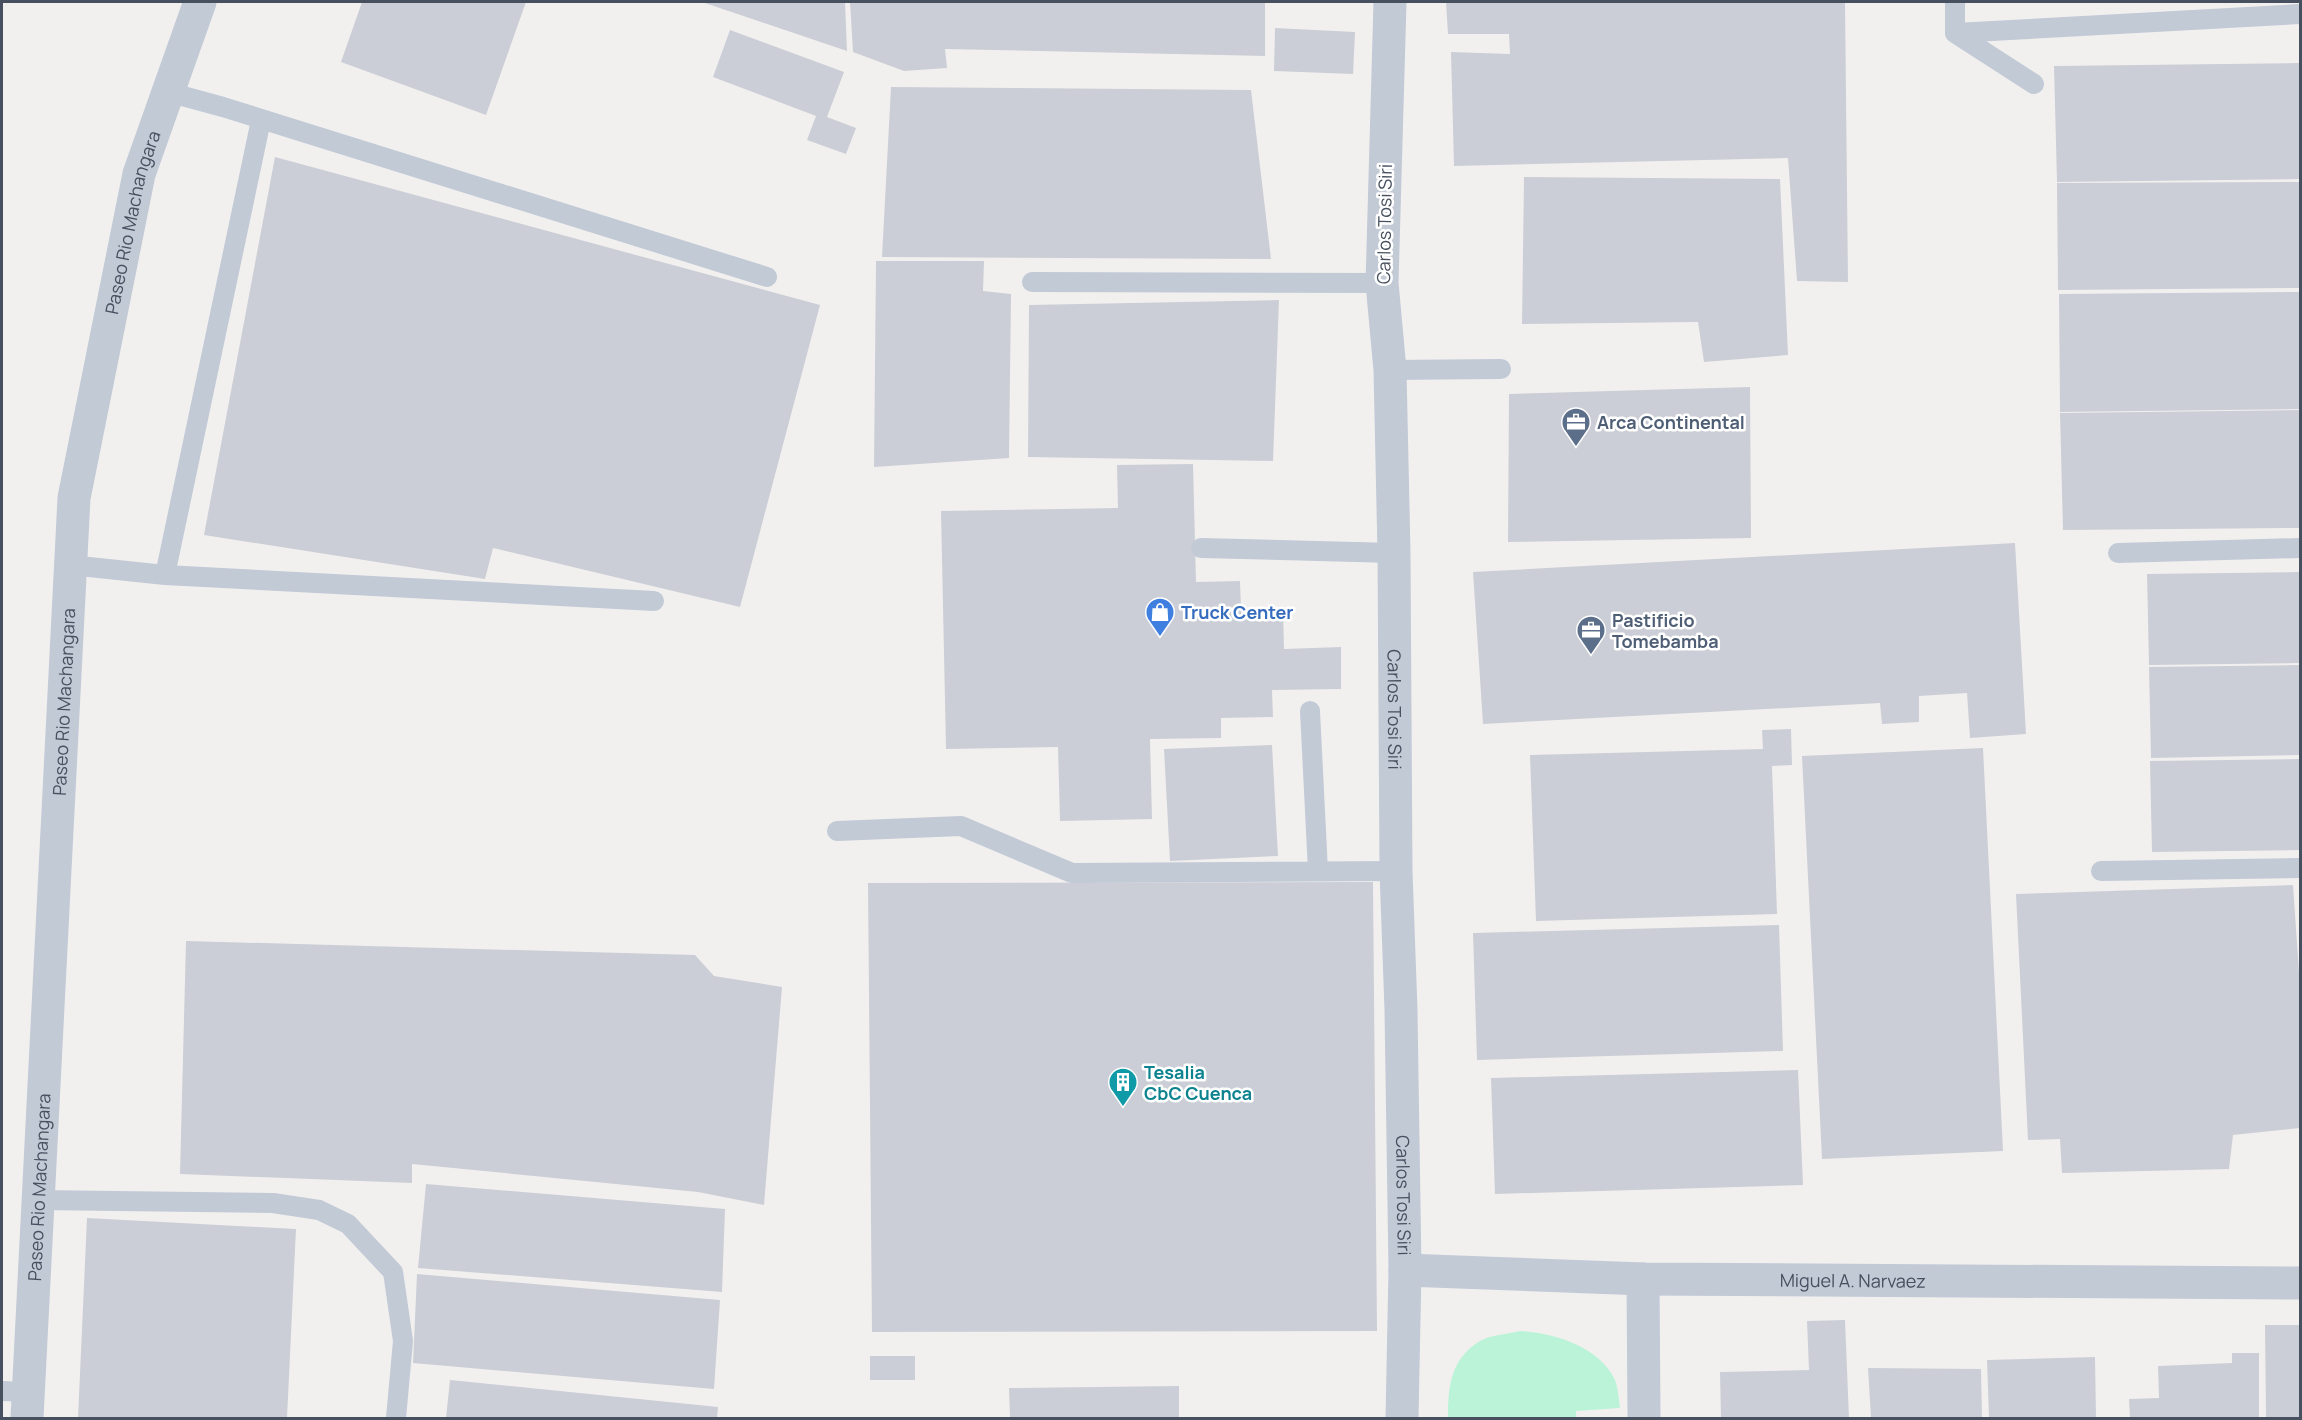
<svg xmlns="http://www.w3.org/2000/svg" width="2302" height="1420" font-family="Manrope,sans-serif">
	<style>
		.green { fill: #bbf3d8 }
		.building { fill: #cbced6 }
		.lines { fill: none; stroke-linecap: round; stroke-linejoin: round }
		.service { stroke: #c2cad6; stroke-width: 20 }
		.minor { stroke: #c2cad6; stroke-width: 33 }
		.tertiary { stroke: #c2cad6; stroke-width: 33 }
		.labels { text-anchor: middle; dominant-baseline: central; stroke-width: 5; stroke-linejoin: round; paint-order: stroke }
		.street-label { font-size: 18px; fill: #46505f; stroke: #fff }
		.service-label { font-size: 18px; font-weight: bold; fill: #4e5e75; stroke: #fff; text-anchor: start }
		.shop-label { font-size: 18px; font-weight: bold; fill: #366cbe; stroke: #fff; text-anchor: start }
		.culture-label { font-size: 18px; font-weight: bold; fill: #0d838f; stroke: #fff; text-anchor: start }
	</style>
	<rect width="100%" height="100%" fill="#f2f0ef"/>
	<path class="green" d="M1520 1331C1554 1333 1599 1346 1615 1380 1618 1388 1619 1400 1620 1408L1576 1411V1418H1448C1448 1388 1450 1359 1480 1341 1490 1335 1508 1334 1520 1331Z"/>
	<path class="building" d="M362 2H526L486 115 341 62Z
		M702 2H845L847 51Z
		M850 2H1265V56L945 49 947 68 904 71 853 52Z
		M1446 2H1845L1848 282 1797 281 1788 158 1454 166 1451 52 1510 54 1509 34H1448Z
		M1275 28 1355 32 1353 74 1274 71Z
		M730 30 844 72 827 117 856 128 846 154 807 140 816 116 713 77Z
		M2300 63V179L2057 182 2054 66Z
		M891 87 1251 90 1271 259 882 257Z
		M275 157 820 305 740 607 493 548 485 579 204 535Z
		M1524 177 1780 179 1788 355 1704 362 1698 322 1522 324Z
		M2300 182V288L2058 290 2057 183Z
		M876 261H984L983 291 1011 294 1009 458 874 467Z
		M2300 292V409L2060 412 2059 294Z
		M1279 300 1273 461 1028 457 1029 305Z
		M1750 387 1751 538 1508 542 1509 394Z
		M2300 410V528L2063 530 2060 413Z
		M1193 464 1196 582 1240 581 1241 610H1283L1284 649 1341 647V689L1272 690 1273 717 1221 718V738L1150 739 1152 819 1060 821 1058 747 946 749 941 511 1118 508 1117 465Z
		M2015 543 2026 734 1970 738 1967 693 1919 696V722L1882 724 1880 703 1483 724 1473 572Z
		M2300 572V663L2149 665 2147 574Z
		M2300 665V755L2151 758 2149 667Z
		M1791 729 1792 765 1772 766 1777 914 1536 921 1530 755 1763 749 1762 730Z
		M1272 745 1278 856 1170 861 1164 749Z
		M1983 748 2003 1151 1822 1159 1802 756Z
		M2300 759V850L2152 852 2150 761Z
		M1373 882 1377 1331 872 1332 868 883Z
		M2293 885 2300 987V1128L2233 1135 2229 1169 2062 1173 2060 1139 2028 1140 2016 894Z
		M1779 925 1783 1051 1477 1060 1473 933Z
		M186 941 695 955 714 976 782 987 764 1205 698 1192 412 1164V1183L180 1174Z
		M1798 1070 1803 1185 1495 1194 1491 1078Z
		M426 1184 725 1209 722 1292 418 1268Z
		M87 1218 296 1229 287 1418H78Z
		M417 1274 720 1300 714 1389 413 1363Z
		M1845 1320 1849 1418H1721L1720 1372 1809 1370 1807 1321Z
		M2265 1325H2300V1418H2266Z
		M2232 1353H2259V1418H2130L2129 1399 2159 1398 2158 1366 2232 1363Z
		M870 1356H915V1380H870Z
		M2095 1357 2096 1418H1989L1987 1360Z
		M1868 1368 1981 1369 1982 1418H1871Z
		M450 1380 718 1407 717 1418H446Z
		M1179 1386V1418H1010L1009 1388Z"/>
	<g class="lines">
		<path class="service" d="M1955 2V33L2034 84
			M1955 33 2300 14
			M168 92 223 107 767 277
			M1032 282 1382 283
			M1390 370 1501 369
			M1201 548 1394 553
			M2118 553 2300 548
			M70 565 165 575 654 601
			M165 575 261 120
			M1310 711 1318 871
			M837 831 961 826 1072 873 1396 871
			M2101 871 2300 868
			M37 1200 273 1203 319 1210 348 1224 393 1272 403 1341 396 1418
			M2 1391 28 1392"/>
		<g class="minor">
			<path id="s1" d="M1390 2 1382 283 1390 370 1394 553 1396 871 1401 1010 1405 1270 1402 1418"/>
			<path id="s2" d="M1405 1270 1643 1279 2300 1283"/>
			<path d="M1643 1279 1644 1418"/>
		</g>
		<path class="tertiary" id="s3" d="M27 1418 74 498 139 174 200 2"/>
	</g>
	<defs>
		<g id="office-pin" transform="scale(1.5)"><path d="M0 17L-7.5 6A9.5 9.5 0 1 1 7.5 6Z" fill="#5c6f8a" stroke="#fff"/><path d="M-6-3h4V-5.5h4V-3h4V5H-6ZM-1-4.5V-3h2v-1.5ZM-6 0V1H6V0Z" fill="#fff"/></g>
		<g id="shop-pin" transform="scale(1.5)"><path d="M0 17L-7.5 6A9.5 9.5 0 1 1 7.5 6Z" fill="#3f7fe0" stroke="#fff"/><path d="M-5-2.5h2.3a2.7 3.5 0 0 1 5.4 0H5L5.5 6h-11ZM-1.5-2.5h3a1.5 2.3 0 0 0-3 0Z" fill="#fff"/></g>
		<g id="building-pin" transform="scale(1.5)"><path d="M0 17L-7.5 6A9.5 9.5 0 1 1 7.5 6Z" fill="#0f9aa8" stroke="#fff"/><path d="M-4-6H4V6H1V3H-1V6H-4ZM-2.5-4.3h1.7v1.8h-1.7ZM.8-4.3h1.7v1.8H.8ZM-2.5-1h1.7V.8h-1.7ZM.8-1h1.7V.8H.8Z" fill="#fff"/></g>
	</defs>
	<g fill-rule="evenodd">
		<use href="#office-pin" x="1576" y="422"/>
		<use href="#shop-pin" x="1160" y="612"/>
		<use href="#office-pin" x="1591" y="630"/>
		<use href="#building-pin" x="1123" y="1082"/>
	</g>
	<g class="labels">
		<g class="street-label">
			<text stroke="none"><textPath href="#s3" startOffset="1203">Paseo Rio Machangara</textPath></text>
			<text transform="translate(1384 224) rotate(-89)">Carlos Tosi Siri</text>
			<text stroke="none"><textPath href="#s3" startOffset="717">Paseo Rio Machangara</textPath></text>
			<text stroke="none"><textPath href="#s1" startOffset="708">Carlos Tosi Siri</textPath></text>
			<text stroke="none"><textPath href="#s3" startOffset="231">Paseo Rio Machangara</textPath></text>
			<text stroke="none"><textPath href="#s1" startOffset="1194">Carlos Tosi Siri</textPath></text>
			<text stroke="none"><textPath href="#s2" startOffset="448">Miguel A. Narvaez</textPath></text>
		</g>
		<g class="service-label">
			<text x="1597" y="422">Arca Continental</text>
			<text x="1612" y="620">Pastificio<tspan x="1612" dy="21">Tomebamba</tspan></text>
		</g>
		<g class="shop-label">
			<text x="1181" y="612">Truck Center</text>
		</g>
		<g class="culture-label">
			<text x="1144" y="1072">Tesalia<tspan x="1144" dy="21">CbC Cuenca</tspan></text>
		</g>
	</g>
	<rect width="2302" height="1420" fill="none" stroke="#46505f" stroke-width="6"/>
</svg>
